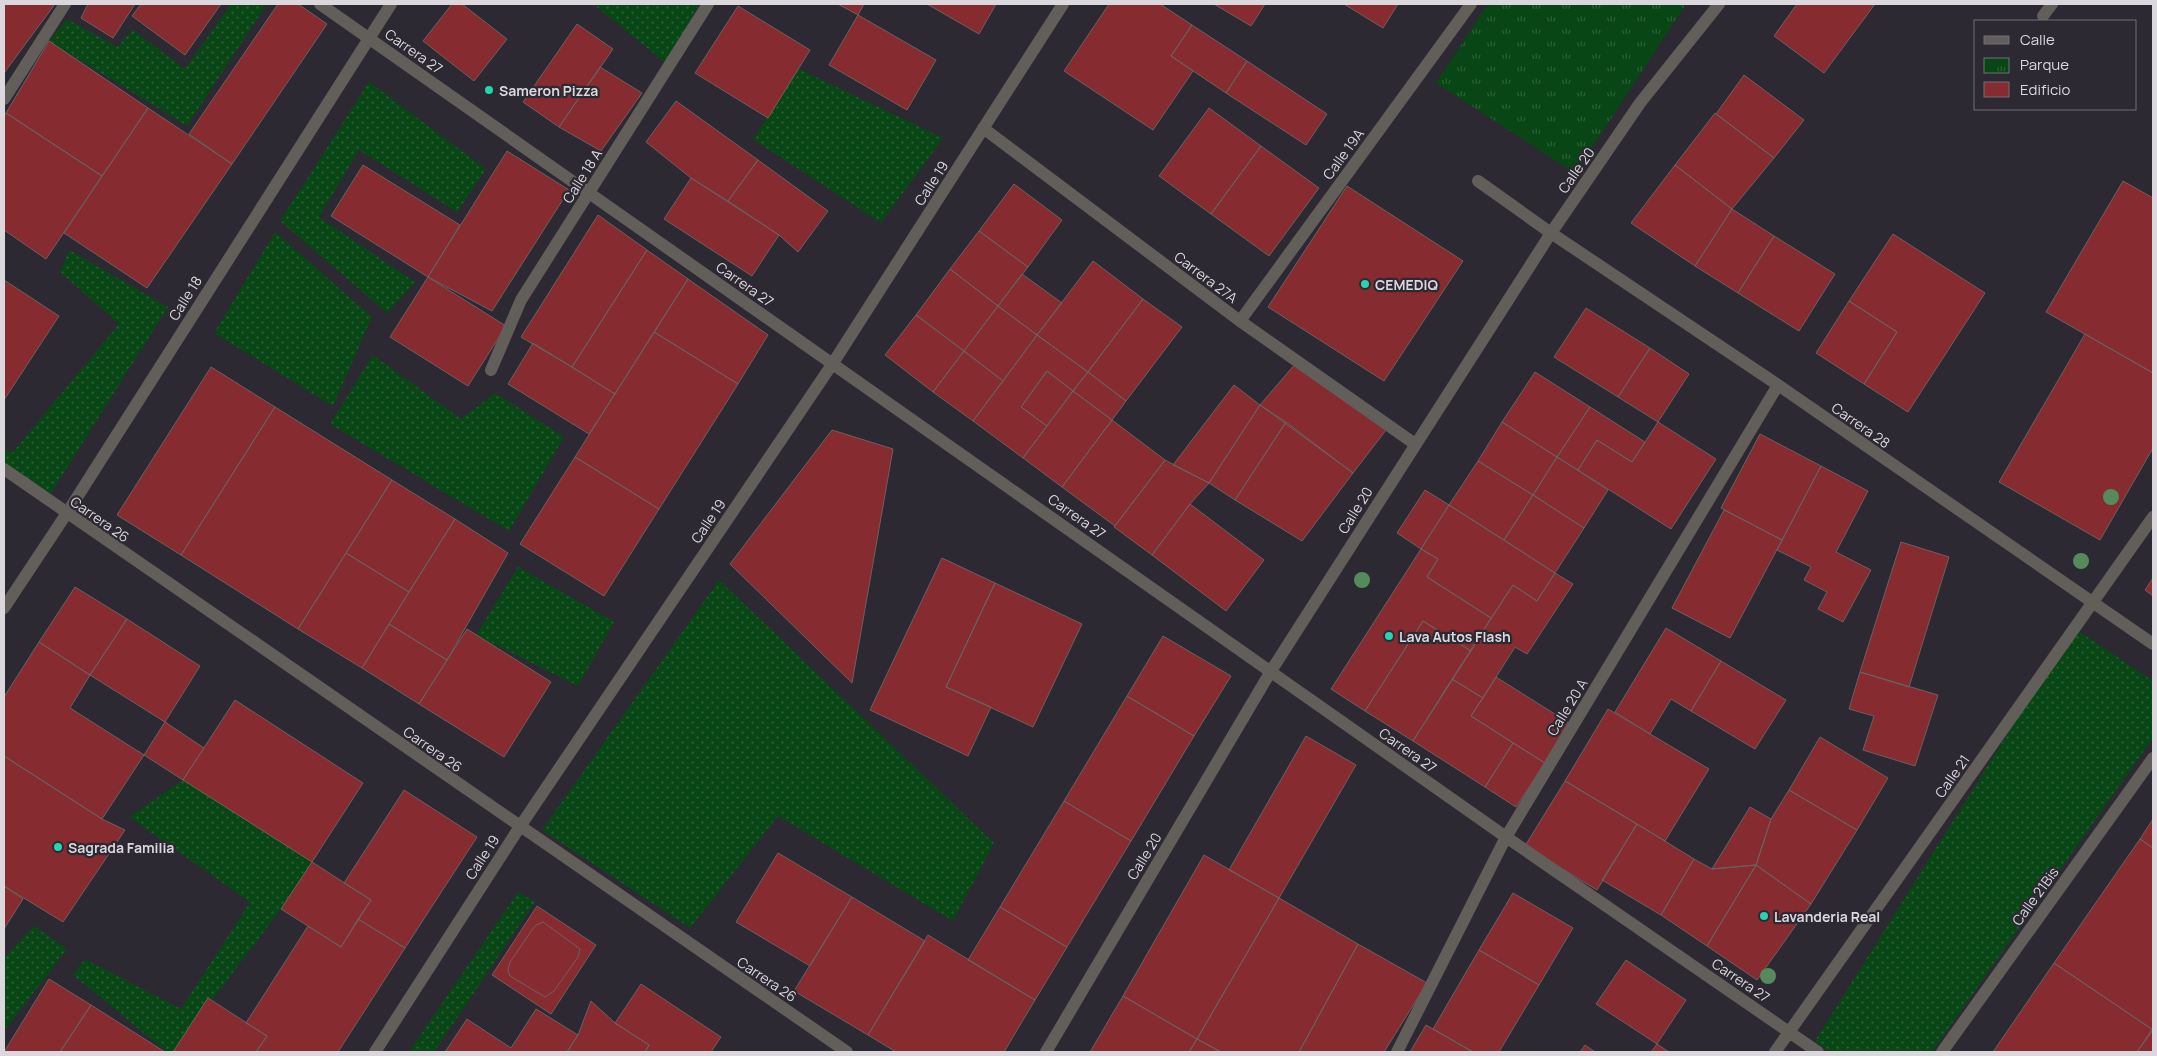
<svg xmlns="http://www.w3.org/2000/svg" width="2157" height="1056" font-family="Manrope,sans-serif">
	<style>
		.grass { fill: url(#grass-dots) }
		.park { fill: url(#park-tufts) }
		.building { fill: #862b30; stroke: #6e6060 }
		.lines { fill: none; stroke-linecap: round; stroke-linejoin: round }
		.service { stroke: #625e5a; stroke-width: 12 }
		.minor { stroke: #625e5a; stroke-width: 12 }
		.tree { fill: #568a5d }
		.poi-dot { fill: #24d5af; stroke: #2d2932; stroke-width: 2 }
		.labels { text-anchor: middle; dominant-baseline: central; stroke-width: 4.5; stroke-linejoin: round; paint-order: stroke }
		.street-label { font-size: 14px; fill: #dad7dd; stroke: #2d2932 }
		.poi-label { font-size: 14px; font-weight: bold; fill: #dad7dd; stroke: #2d2932; text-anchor: start }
	</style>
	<defs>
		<pattern id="grass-dots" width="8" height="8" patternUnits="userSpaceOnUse" patternTransform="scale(1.25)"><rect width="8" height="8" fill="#094615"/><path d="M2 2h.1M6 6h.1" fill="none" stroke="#2c6037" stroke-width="1.8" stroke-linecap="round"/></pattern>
		<pattern id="park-tufts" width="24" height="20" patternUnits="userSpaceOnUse" patternTransform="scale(1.25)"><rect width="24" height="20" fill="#094615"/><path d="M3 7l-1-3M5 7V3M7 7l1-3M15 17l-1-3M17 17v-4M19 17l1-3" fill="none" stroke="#2c6037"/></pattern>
	</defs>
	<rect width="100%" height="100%" fill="#2d2932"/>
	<path class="grass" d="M231 4H267L187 126 49 41 67 19 117 47 133 30 185 69Z
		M593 4H699L667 64Z
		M799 69 943 138 881 223 753 139Z
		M369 82 486 169 457 212 359 150 319 217 415 282 387 313 280 221Z
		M275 232 372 317 333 406 214 333Z
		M69 250 168 307 46 501 4 474V448L12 453 119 324 60 272Z
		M373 355 461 419 495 393 564 437 509 531 330 424Z
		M518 567 614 622 578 686 476 635Z
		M719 580 994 843 953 921 778 816 690 928 542 830Z
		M2074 628 2153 681V738L1932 1052H1830L1815 1041Z
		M183 780 312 862 281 909 173 1052H167L73 975 85 959 181 1009 250 902 129 817Z
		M518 892 535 902 434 1052H409Z
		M34 926 67 949 4 1031V958Z"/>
	<path class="park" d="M1488 4H1686L1575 173 1436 83Z"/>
	<path class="building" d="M4 4H55L4 73Z
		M88 4H135L113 38 81 18Z
		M141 4H221L185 55 132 16Z
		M278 4H298L327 24 232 164 189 134Z
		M452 4H462L507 39 474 81 423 41Z
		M838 4H864L858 15Z
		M927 4H996L979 34Z
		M1109 4H1160L1192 25 1171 56 1193 71 1153 130 1064 71Z
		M1214 4H1265L1251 26Z
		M1344 4H1398L1383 28Z
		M1797 4H1875L1824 73 1774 36Z
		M738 6 810 50 768 118 695 73Z
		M858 15 936 60 907 110 829 65Z
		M577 24 613 49 559 127 523 102Z
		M1192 25 1247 61 1226 93 1171 56Z
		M49 41 148 108 102 176 6 113Z
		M1247 61 1327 114 1306 145 1226 93Z
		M600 67 642 93 601 151 559 127Z
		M1744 75 1804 120 1774 158 1716 114Z
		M676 101 758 160 728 201 691 178 646 142Z
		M148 108 232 164 147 288 64 233Z
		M1209 108 1261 146 1211 214 1159 176Z
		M6 113 102 176 46 259 4 230V117Z
		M1715 113 1774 158 1732 209 1675 165Z
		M1261 146 1319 188 1269 256 1211 214Z
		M507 151 569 190 492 311 428 277Z
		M758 160 828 211 798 252 779 235 728 201Z
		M363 165 460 225 428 277 331 216Z
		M1675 165 1732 209 1695 266 1631 223Z
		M691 178 779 235 752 276 664 219Z
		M2123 181 2153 198V373L2046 312Z
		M1014 184 1062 220 1028 267 979 231Z
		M1347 186 1463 261 1384 381 1268 307Z
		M1732 209 1774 236 1738 293 1695 266Z
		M598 215 647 250 572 367 521 337Z
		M979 231 1028 267 998 306 950 269Z
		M1893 234 1985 293 1908 412 1864 384 1897 332 1849 301Z
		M1774 236 1835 274 1799 331 1738 293Z
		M647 250 688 279 615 394 572 367Z
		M1093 261 1143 299 1088 372 1037 335Z
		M950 269 998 306 964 351 916 315Z
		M1022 274 1062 303 1037 335 998 306Z
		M428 277 506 326 468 386 390 337Z
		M688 279 768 335 738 384 654 332Z
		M4 280 59 316 4 400Z
		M1143 299 1182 327 1126 401 1088 372Z
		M1849 301 1897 332 1864 384 1816 353Z
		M998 306 1037 335 1003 381 964 351Z
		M1586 308 1650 348 1618 397 1554 357Z
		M916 315 964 351 933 392 885 355Z
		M654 332 738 384 659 509 575 457Z
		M2085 334 2153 373V448L2100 540 1999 482Z
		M1037 335 1088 372 1073 391 1047 371 1021 407 1047 426 1023 458 973 421Z
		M533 343 615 394 589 434 508 384Z
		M1650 348 1689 374 1658 422 1618 397Z
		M964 351 1003 381 973 421 933 392Z
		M1296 363 1386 430 1353 473 1260 405Z
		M211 367 275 407 181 555 117 515Z
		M1047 371 1073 391 1047 426 1021 407Z
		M1088 372 1126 401 1112 420 1073 391Z
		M1535 372 1590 407 1557 457 1502 422Z
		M1234 385 1260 405 1209 483 1173 465Z
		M1073 391 1112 420 1062 487 1023 458Z
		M1260 405 1286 422 1235 500 1209 483Z
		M275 407 392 480 298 629 181 555Z
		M1590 407 1645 442 1632 462 1597 440 1578 470 1557 457Z
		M1112 420 1165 460 1115 526 1062 487Z
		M1286 422 1353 473 1302 541 1235 500Z
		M1502 422 1557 457 1533 495 1478 461Z
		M1658 422 1716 459 1671 529 1578 470 1597 440 1632 462Z
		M832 430 893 449 852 683 730 564Z
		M1760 434 1821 466 1782 540 1721 508Z
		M575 457 659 509 604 596 520 544Z
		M1557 457 1608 490 1584 528 1533 495Z
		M1165 460 1209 483 1190 504 1152 555 1114 527Z
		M1478 461 1533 495 1504 540 1449 505Z
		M1821 466 1868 491 1836 552 1871 570 1843 622 1818 609 1827 592 1804 580 1811 567 1777 550Z
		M392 480 455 519 409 592 346 553Z
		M1425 490 1449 505 1421 549 1397 533Z
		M1533 495 1584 528 1555 573 1504 540Z
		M1190 504 1264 560 1226 611 1152 555Z
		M1449 505 1555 573 1537 601 1513 585 1491 618 1427 577 1438 559 1421 549Z
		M1724 510 1782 540 1730 638 1672 608Z
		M455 519 508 553 447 660 389 624Z
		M1901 542 1949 557 1909 687 1860 672Z
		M1421 549 1438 559 1427 577 1491 618 1471 651 1423 621 1365 711 1331 689Z
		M346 553 409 592 362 668 298 629Z
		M942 558 995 583 946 687 991 707 968 756 870 710Z
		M1555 573 1573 584 1527 654 1515 647 1483 698 1452 679 1513 585 1537 601Z
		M2153 578V596L2145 590Z
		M995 583 1082 624 1033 727 946 687Z
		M75 587 127 619 90 675 39 642Z
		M127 619 200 666 165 722 90 675Z
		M1423 621 1471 651 1413 741 1365 711Z
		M389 624 447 660 419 704 362 668Z
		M1666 628 1721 661 1691 711 1671 699 1650 734 1615 712Z
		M467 629 551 682 504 757 419 704Z
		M1163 636 1231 676 1194 736 1127 696Z
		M39 642 90 675 70 708 144 755 102 819 4 756V697Z
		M1721 661 1786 700 1755 749 1691 711Z
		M1860 672 1938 695 1915 766 1863 750 1874 716 1849 709Z
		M1496 677 1569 723 1545 763 1471 716Z
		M1452 679 1483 698 1471 716 1513 743 1485 787 1413 741Z
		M1127 696 1194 736 1131 841 1064 801Z
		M235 700 363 783 312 862 183 780Z
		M1608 709 1709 769 1665 841 1565 781Z
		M165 722 204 748 183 780 144 755Z
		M1306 736 1356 765 1279 898 1229 870Z
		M1820 737 1888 778 1857 830 1789 790Z
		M1513 743 1545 763 1516 807 1485 787Z
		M4 756 102 819 125 830 63 922 4 886Z
		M1565 781 1637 824 1597 890 1525 846Z
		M404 790 477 837 405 948 358 919 371 900 344 883Z
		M1789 790 1857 830 1811 904 1756 865 1771 819Z
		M1064 801 1131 841 1067 947 1000 907Z
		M1750 807 1771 819 1756 865 1712 869Z
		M2153 819V848L2140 839Z
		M1637 824 1694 859 1661 915 1602 880Z
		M2140 839 2153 848V1030L2054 963Z
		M778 853 852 897 810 966 736 922Z
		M1204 855 1279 898 1197 1039 1123 996Z
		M1694 859 1712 869 1756 865 1707 946 1661 915Z
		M312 862 371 900 341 947 281 909Z
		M1756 865 1811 904 1757 980 1707 946Z
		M4 886 23 899 4 929Z
		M1513 893 1573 928 1539 985 1479 950Z
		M852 897 925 941 868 1035 794 991Z
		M1279 898 1358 944 1299 1052H1221L1197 1039Z
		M537 906 596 945 551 1014 492 975Z
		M1000 907 1067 947 1035 1000 968 960Z
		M358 919 405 948 338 1052H256L267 1036 246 1023 308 926 341 947Z
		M543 922 580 949 578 957 554 991 545 997 510 976 508 971 510 962 532 930 536 925Z
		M928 935 1035 1000 1004 1052H896L868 1035Z
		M1358 944 1427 983 1384 1052H1299Z
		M1479 950 1539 985 1499 1052H1473L1433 1029Z
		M1626 960 1686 1000 1657 1044 1596 1004Z
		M2054 963 2153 1030 2137 1052H1993Z
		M49 979 91 1005 60 1052H4Z
		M641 984 721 1037 711 1052H645L649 1045 615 1023Z
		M1123 996 1197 1039 1189 1052H1090Z
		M208 998 267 1036 256 1052H173Z
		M591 1001 615 1023 649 1045 645 1052H567L578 1035Z
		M91 1005 165 1052H60Z
		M536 1009 578 1035 567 1052H445L467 1019 511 1048Z
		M1426 1025 1433 1029 1473 1052H1410Z
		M2153 1028V1052H2137Z
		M1197 1039 1221 1052H1189Z
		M1657 1044 1669 1052H1651Z
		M1585 1045 1595 1052H1580Z"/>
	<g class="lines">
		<path class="service" d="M2043 16 2052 4
			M1478 181 1551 233"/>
		<path class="minor" d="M320 4 1506 837 1818 1052
			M4 99 65 4
			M983 128 1240 321 1415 444
			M1551 233 1778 385 2153 644
			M1240 321 1471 4
			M491 370 521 300 708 4
			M4 469 847 1052
			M4 608 67 513 391 4
			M375 1052 519 828 833 363 1063 4
			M1046 1052 1271 671 1551 233 1640 103 1719 4
			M1397 1052 1506 837 1778 385
			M1775 1052 2153 517
			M1942 1052 2153 758"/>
	</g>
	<g class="tree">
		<circle cx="2111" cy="497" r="8"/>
		<circle cx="2081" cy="561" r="8"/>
		<circle cx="1362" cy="580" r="8"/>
		<circle cx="1768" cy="976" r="8"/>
	</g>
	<g class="poi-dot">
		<circle cx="489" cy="90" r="5"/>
		<circle cx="1365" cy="284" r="5"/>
		<circle cx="1389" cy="636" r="5"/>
		<circle cx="58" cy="847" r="5"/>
		<circle cx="1764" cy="916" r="5"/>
	</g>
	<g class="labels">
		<g class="street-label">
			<text transform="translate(414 51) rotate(35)">Carrera 27</text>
			<text transform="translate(1343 154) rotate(-54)">Calle 19A</text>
			<text transform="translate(1576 170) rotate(-55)">Calle 20</text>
			<text transform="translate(582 176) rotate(-58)">Calle 18 A</text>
			<text transform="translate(931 183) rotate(-57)">Calle 19</text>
			<text transform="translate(1206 277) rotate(37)">Carrera 27A</text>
			<text transform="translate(745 284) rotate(35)">Carrera 27</text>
			<text transform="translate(185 298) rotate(-58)">Calle 18</text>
			<text transform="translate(1861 425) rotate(35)">Carrera 28</text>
			<text transform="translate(1355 510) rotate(-58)">Calle 20</text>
			<text transform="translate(1077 516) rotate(35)">Carrera 27</text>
			<text transform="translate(100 519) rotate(35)">Carrera 26</text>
			<text transform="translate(708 521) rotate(-56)">Calle 19</text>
			<text transform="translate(1567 707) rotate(-59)">Calle 20 A</text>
			<text transform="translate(433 749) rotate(35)">Carrera 26</text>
			<text transform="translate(1408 750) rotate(35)">Carrera 27</text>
			<text transform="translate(1952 776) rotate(-55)">Calle 21</text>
			<text transform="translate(1144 856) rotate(-59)">Calle 20</text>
			<text transform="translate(482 857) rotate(-57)">Calle 19</text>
			<text transform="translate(2035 896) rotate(-54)">Calle 21Bis</text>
			<text transform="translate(767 979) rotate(34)">Carrera 26</text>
			<text transform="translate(1741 980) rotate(34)">Carrera 27</text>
		</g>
		<g class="poi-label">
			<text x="499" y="90">Sameron Pizza</text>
			<text x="1375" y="284">CEMEDIQ</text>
			<text x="1399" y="636">Lava Autos Flash</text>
			<text x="68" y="847">Sagrada Familia</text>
			<text x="1774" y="916">Lavanderia Real</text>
		</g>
	</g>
	<rect width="2157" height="1056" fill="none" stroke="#dad7dd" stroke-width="10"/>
	<rect x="1974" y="20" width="162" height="90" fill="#2d2932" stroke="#726f76"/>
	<rect x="1984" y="36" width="25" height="8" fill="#625e5a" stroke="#726f76"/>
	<text x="2020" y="45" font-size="15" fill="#dad7dd">Calle</text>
	<rect x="1984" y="58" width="25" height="15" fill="url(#park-tufts)" stroke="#726f76"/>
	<text x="2020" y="70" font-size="15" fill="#dad7dd">Parque</text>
	<rect x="1984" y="82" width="25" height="15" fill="#862b30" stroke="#726f76"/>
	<text x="2020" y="95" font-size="15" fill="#dad7dd">Edificio</text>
</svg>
